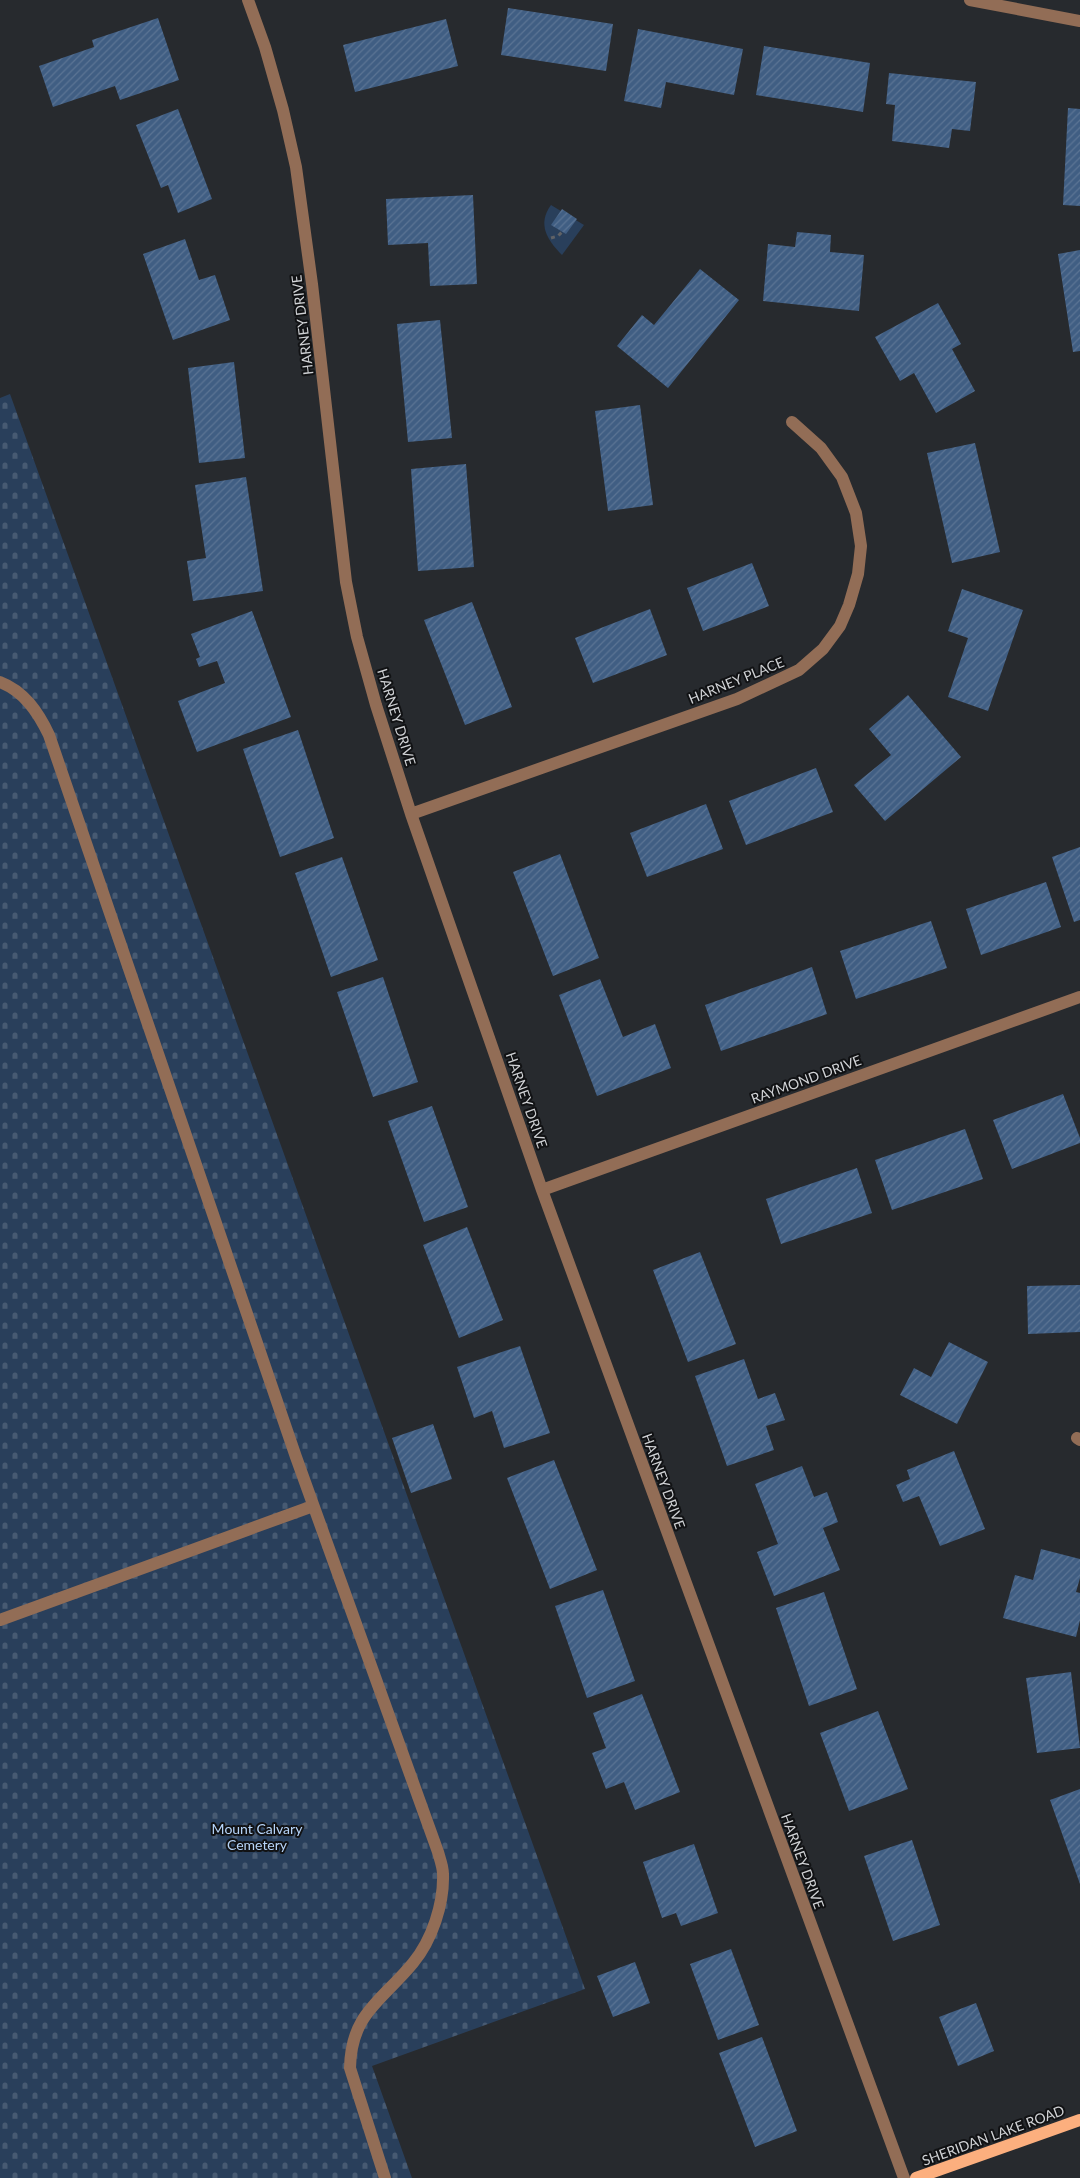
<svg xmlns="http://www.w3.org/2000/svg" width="1080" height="2178" font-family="Lato,sans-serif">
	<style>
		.cemetery { fill: url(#cemetery-stones) }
		.garden { fill: #293f5b }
		.building { fill: url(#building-hatch) }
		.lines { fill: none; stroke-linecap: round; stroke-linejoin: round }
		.path { stroke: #606266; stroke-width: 3; stroke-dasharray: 4 4; stroke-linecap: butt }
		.minor { stroke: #926d56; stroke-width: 12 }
		.major { stroke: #fcaf7e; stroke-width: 12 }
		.labels { text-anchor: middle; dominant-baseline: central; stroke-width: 4; stroke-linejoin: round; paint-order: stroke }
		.street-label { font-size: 14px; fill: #d0d2d5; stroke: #111214 }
		.park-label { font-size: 14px; fill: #b7d5f9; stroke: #111214 }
	</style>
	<defs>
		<pattern id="cemetery-stones" width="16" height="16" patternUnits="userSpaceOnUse" patternTransform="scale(1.25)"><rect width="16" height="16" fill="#293f5b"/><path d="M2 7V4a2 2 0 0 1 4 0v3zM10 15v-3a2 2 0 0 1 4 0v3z" fill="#475a72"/></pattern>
		<pattern id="building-hatch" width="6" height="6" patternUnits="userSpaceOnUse" patternTransform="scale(1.25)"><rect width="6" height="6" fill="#405e83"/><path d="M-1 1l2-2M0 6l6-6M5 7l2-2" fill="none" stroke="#5b7494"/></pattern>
	</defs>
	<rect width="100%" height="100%" fill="#272a2e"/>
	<path class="cemetery" d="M10 394 585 1989 372 2066 412 2178H0V398Z"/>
	<path class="garden" d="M551 205 584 225 562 255C547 240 537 224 551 205Z"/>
	<path class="building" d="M508 8 613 24 606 71 501 55Z
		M158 18 179 80 120 100 115 86 53 107 39 66 94 47 92 40Z
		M446 19 458 66 355 92 343 45Z
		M638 29 743 49 734 95 666 82 661 108 624 101Z
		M764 46 870 63 863 112 756 95Z
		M889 73 976 82 970 131 952 129 949 148 892 141 895 105 886 104Z
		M1068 108 1080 109V206L1063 205Z
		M178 109 212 199 178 213 168 185 161 188 136 125Z
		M473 195 477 284 430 286 428 243 388 245 386 199Z
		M562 209 577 219 566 234 551 225Z
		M797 232 831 235 830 252 864 255 859 311 763 301 768 244 795 247Z
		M185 239 199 280 215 275 230 320 173 340 143 254Z
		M1080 250V351L1073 352 1058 254Z
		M700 269 739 300 668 388 617 346 642 315 654 325Z
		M938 303 961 344 952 349 975 391 936 413 914 373 900 381 875 337Z
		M440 320 452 438 408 442 397 324Z
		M234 362 245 458 199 463 188 368Z
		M640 405 653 505 608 511 595 411Z
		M975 443 1000 552 952 563 927 453Z
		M466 464 474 567 418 571 411 469Z
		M246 477 263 591 193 601 187 561 206 558 195 485Z
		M752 563 769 606 703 631 687 588Z
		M962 589 1023 610 988 711 948 697 968 638 948 631Z
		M472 602 512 707 465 725 424 620Z
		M650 609 667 655 593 683 575 638Z
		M252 611 291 717 197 752 178 701 225 683 217 661 199 667 196 659 200 657 191 634Z
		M908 695 961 757 885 821 854 785 891 755 869 729Z
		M298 730 334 838 280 857 243 749Z
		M816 768 833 812 746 845 729 801Z
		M706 804 723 849 647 877 630 833Z
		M1080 847V920L1074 922 1052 857Z
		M560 854 599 958 553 976 513 872Z
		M342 857 378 960 331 977 295 873Z
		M1046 882 1061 927 981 955 966 909Z
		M931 921 947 968 856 999 840 951Z
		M812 967 827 1014 721 1051 705 1005Z
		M383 977 418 1082 373 1097 337 992Z
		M600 979 623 1037 655 1024 671 1068 597 1096 559 995Z
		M1063 1094 1080 1138V1143L1012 1169 993 1120Z
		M432 1106 468 1207 424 1222 388 1121Z
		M965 1129 983 1179 892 1210 875 1160Z
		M857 1168 872 1213 781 1244 766 1199Z
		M467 1227 503 1320 459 1338 423 1245Z
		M700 1252 736 1344 688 1362 653 1270Z
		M1080 1285V1332L1028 1334 1027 1286Z
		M949 1342 988 1362 957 1424 900 1395 914 1368 931 1377Z
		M520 1346 550 1433 504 1448 492 1411 474 1418 457 1367Z
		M744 1359 758 1399 775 1393 785 1420 766 1426 774 1450 727 1466 695 1376Z
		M433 1424 452 1479 411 1493 392 1438Z
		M954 1451 985 1529 940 1546 919 1496 903 1502 896 1485 910 1479 907 1470Z
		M554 1460 597 1570 550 1589 507 1478Z
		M802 1466 814 1497 827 1492 838 1522 823 1528 840 1570 774 1596 757 1552 778 1544 755 1484Z
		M1041 1549 1080 1559V1578L1076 1592 1080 1593V1620L1076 1637 1003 1618 1015 1575 1033 1580Z
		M603 1590 635 1681 587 1698 555 1606Z
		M824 1592 857 1689 809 1706 776 1608Z
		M1071 1672 1080 1748 1037 1753 1026 1678Z
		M642 1694 680 1792 635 1810 624 1782 606 1789 592 1753 606 1748 593 1713Z
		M878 1711 908 1789 849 1811 820 1733Z
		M1080 1789V1884L1050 1800Z
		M912 1840 940 1925 893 1941 864 1856Z
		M694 1844 718 1913 681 1926 676 1913 662 1918 643 1862Z
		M731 1949 759 2025 718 2040 690 1964Z
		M635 1962 650 2003 613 2017 597 1976Z
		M976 2003 994 2051 958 2066 939 2017Z
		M762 2037 797 2131 755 2147 719 2053Z"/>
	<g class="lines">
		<path class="path" d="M551 238 558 236 562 232"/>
		<path class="minor" d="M248 0 265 47 283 110 296 167 312 284 346 582 357 637 376 705 411 814 542 1190 904 2178
			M970 0 1080 21
			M0 682C24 691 38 712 49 735L296 1457 438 1852C440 1859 443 1867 443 1874 444 1904 432 1940 413 1963 382 2001 351 2013 350 2068L385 2178
			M411 814 737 699 799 670 823 649 840 626 849 605 858 574 861 546 856 513 842 477 821 448 792 422
			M542 1190 1080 997
			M1077 1438 1080 1440
			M0 1620 313 1506"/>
		<path class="major" d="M916 2178 1080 2120"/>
	</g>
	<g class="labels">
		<g class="street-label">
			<text transform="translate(302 325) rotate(-97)">HARNEY DRIVE</text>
			<text transform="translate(736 680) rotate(-22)">HARNEY PLACE</text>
			<text transform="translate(397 717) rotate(73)">HARNEY DRIVE</text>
			<text transform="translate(806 1079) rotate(-20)">RAYMOND DRIVE</text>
			<text transform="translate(527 1100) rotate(71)">HARNEY DRIVE</text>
			<text transform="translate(664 1481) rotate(70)">HARNEY DRIVE</text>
			<text transform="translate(803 1861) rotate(70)">HARNEY DRIVE</text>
			<text transform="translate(993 2135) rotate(-20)">SHERIDAN LAKE ROAD</text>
		</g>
		<g class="park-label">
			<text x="257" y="1828">Mount Calvary<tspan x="257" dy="16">Cemetery</tspan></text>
		</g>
	</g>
</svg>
